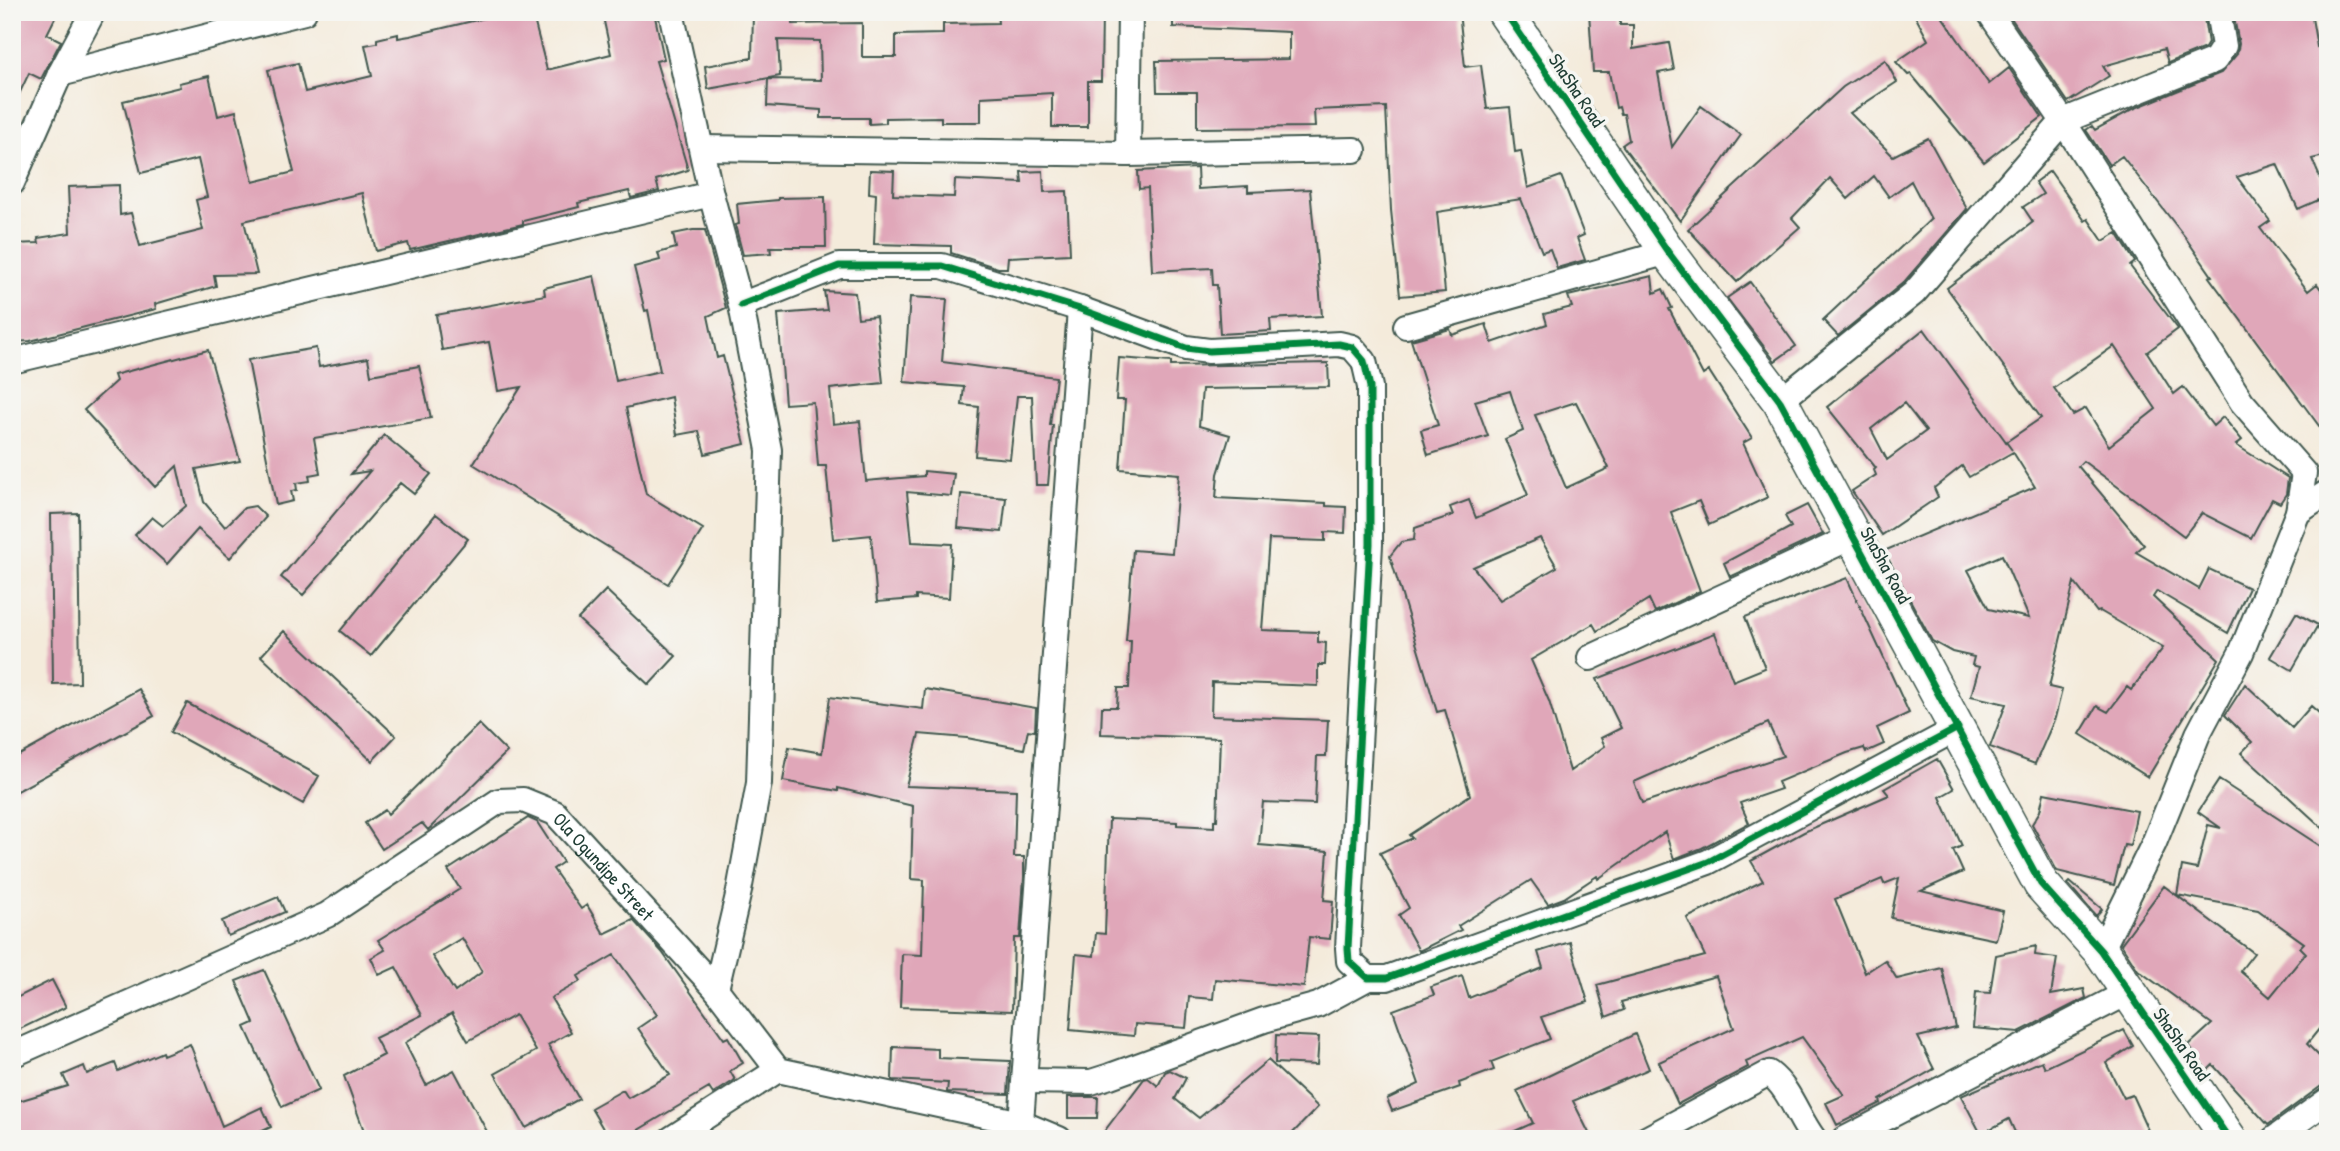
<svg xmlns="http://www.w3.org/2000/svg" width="2340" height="1151" font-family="'Patrick Hand',sans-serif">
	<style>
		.building { fill: #e0a7b9; fill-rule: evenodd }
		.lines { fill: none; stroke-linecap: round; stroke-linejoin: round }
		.street-casing { stroke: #3f574d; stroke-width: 28 }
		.secondary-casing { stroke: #3f574d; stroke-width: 38 }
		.street { stroke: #fff; stroke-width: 24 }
		.secondary { stroke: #fff; stroke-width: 35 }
		.cycleway-casing { stroke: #f6f6f2; stroke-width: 11 }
		.cycleway { stroke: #00873e; stroke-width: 7 }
		.labels { text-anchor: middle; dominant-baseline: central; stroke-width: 7; stroke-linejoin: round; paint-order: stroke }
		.street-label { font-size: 19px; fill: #1f3d34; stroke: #f6f6f2 }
	</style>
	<rect width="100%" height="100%" fill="#f6f6f2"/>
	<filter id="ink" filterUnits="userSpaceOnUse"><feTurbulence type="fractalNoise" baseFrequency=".0143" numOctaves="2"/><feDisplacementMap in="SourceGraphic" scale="14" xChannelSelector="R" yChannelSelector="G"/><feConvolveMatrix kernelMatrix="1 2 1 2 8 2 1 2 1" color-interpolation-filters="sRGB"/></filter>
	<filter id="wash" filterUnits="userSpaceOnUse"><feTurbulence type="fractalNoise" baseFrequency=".00686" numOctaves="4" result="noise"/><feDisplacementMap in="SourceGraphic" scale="28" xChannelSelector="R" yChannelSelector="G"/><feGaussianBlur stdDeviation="1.57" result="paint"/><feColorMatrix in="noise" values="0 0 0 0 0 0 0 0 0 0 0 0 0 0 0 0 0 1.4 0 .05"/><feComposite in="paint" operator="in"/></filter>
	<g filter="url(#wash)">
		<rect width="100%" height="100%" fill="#f4ebdb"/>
		<g id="blocks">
			<path class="building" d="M12 12H58L47 34 61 41 41 79 29 73 12 109Z
				M510 12H532L547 70 611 54 602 12H654L664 59 656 61 688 170 656 180 659 191 631 198 629 191 578 203 579 207 523 221V224L410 250 408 243 376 251 362 193 244 221 257 274 214 275 216 286 155 304 156 309 30 341 12 342V244L39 243 38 238 70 233 68 187 119 185 120 215 131 213 140 246 203 230 196 200 207 197 198 159 141 173 123 101 180 87 179 83 209 76 218 116 236 111 253 182 294 172 268 70 298 63 305 92 372 76 365 45 377 43V39L398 34V38L410 36Z
				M753 12H792V24L862 23V57H896V35L943 34V24L998 23 997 12H1102L1101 81H1088V127H1052V93L981 97V122H941V117L886 118V123L869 124V118H821V110L767 106 768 79 821 80 820 41 778 40 780 76 708 89 705 66 752 58Z
				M1173 12H1314V18L1391 16V12H1459L1465 67 1481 65 1487 109 1510 107 1515 152 1521 151 1528 188 1561 176 1584 235 1577 238 1585 260 1557 268 1550 249 1542 252 1521 199 1437 212 1445 292 1400 296 1391 210 1386 107 1314 110 1315 127 1197 128V92H1157L1156 61 1289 59V32L1173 27Z
				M1589 12H1620V25H1633V49L1669 43 1674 70 1658 73 1672 147 1701 106 1741 135 1680 221 1622 145 1629 140 1624 114H1621L1619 107 1616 108 1609 72H1593Z
				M1913 12H1939L1989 84 2009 68 2042 117 1984 162 1911 74 1908 75 1896 62 1928 40Z
				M2007 12H2203L2208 43 2205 48 2168 63 2164 49 2103 66 2109 76 2068 102Z
				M2233 12H2311L2317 47 2328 45V155L2312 159 2328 196 2298 209 2277 164 2237 177 2270 221 2260 228 2308 291 2317 284 2328 299V438L2209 277 2212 276 2185 237 2122 156 2109 165 2086 130 2092 126 2095 130 2133 109 2221 73 2237 54 2239 44Z
				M1885 60 1897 82 1850 113 1893 156 1928 138 1967 209 1904 282 1838 336 1823 320 1931 219 1911 181 1889 197 1874 176 1848 199 1830 178 1792 218 1800 227 1737 282 1688 229 1843 87Z
				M1197 168 1198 189 1248 186V192L1310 189 1322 316 1270 319 1271 331 1220 334 1217 285H1213L1212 268 1152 271 1148 188 1139 189 1138 171Z
				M870 170 894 171 893 195 954 197 955 180 1022 183 1021 172 1043 171 1044 192 1067 191 1070 254 1008 257 1007 268H998L951 253V246L874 244 876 194 869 193Z
				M2050 171 2085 221 2088 219 2103 241 2117 233 2135 262 2130 266 2178 329 2147 352 2174 394 2183 387 2213 426 2223 417 2242 440 2236 445 2288 478 2286 494 2280 503 2272 499 2251 538 2202 513 2184 536 2083 461 2078 466 2144 545 2136 552 2199 589 2209 569 2249 588 2228 633 2157 591 2153 597 2219 659 2148 777 2080 734 2097 706 2108 712 2127 687 2131 690 2163 648 2100 611 2097 612 2074 582 2049 687 2062 690 2055 718 2035 764 1990 747 2006 704 1971 696 1979 667 1972 665 1974 657 1952 652 1932 641 1884 551 2035 487 2013 452 1969 477 1962 466 1934 488 1938 497 1882 535 1852 491 1876 475 1874 470 1876 468 1827 407 1924 329 2012 450 2006 442 2041 418 1947 288 2033 222 2023 207 2043 194 2035 182ZM2114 346 2156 409 2109 446 2086 408 2073 415 2054 388ZM1904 403 1926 431 1887 460 1871 429ZM2002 555 2029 618 1989 609 1968 570Z
				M825 197 826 247H770L771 253 743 255 735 225 739 224 737 204 778 200V198Z
				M693 230H705L726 308 708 316 717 358 723 356 745 444 705 454 699 431 677 435 671 397 626 408 646 494 703 529 668 584 473 464 521 387 498 391 489 342 442 350 436 315 545 295 544 288 594 276 616 381 660 371 648 310 645 311 634 267 660 260 658 253 676 248 673 234Z
				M1652 276 1654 293 1663 289 1672 308 1669 309 1703 375 1709 371 1752 438 1743 443 1768 497 1709 525 1699 501 1671 512 1700 591 1655 612 1649 599 1597 631 1593 624 1531 660 1549 701 1570 771 1605 746 1601 738 1621 728 1597 679 1715 633 1733 681 1765 668 1745 617 1847 578 1909 713 1877 728 1884 744 1866 752 1864 748 1847 753 1778 782 1781 789 1740 803 1749 823 1702 848 1674 859 1665 832 1598 879 1597 876 1564 898 1548 904 1531 880 1458 926 1461 930 1419 951 1399 915 1409 908 1380 853 1412 838 1409 835 1470 795 1445 710 1437 712 1390 556 1401 542 1414 540 1415 528 1453 515 1450 507 1469 500 1476 518 1528 495 1505 439 1523 431 1510 391 1475 401 1488 436 1428 455 1421 430 1438 425 1411 340 1450 329 1452 335 1486 324 1492 343 1547 324 1544 314 1572 307 1568 296ZM1576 402 1609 468 1566 488 1535 415ZM1540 538 1557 567 1500 600 1473 567ZM1768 723 1783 756 1642 803 1634 782Z
				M1750 282 1796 346 1775 361 1727 298Z
				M824 291 855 293 858 318 876 316 883 383 830 389 833 424 860 421 866 481 924 476V471L954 474 951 496 907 492 912 542 952 544 949 598 916 596V599L877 602 871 535 833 539 826 466H818L813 402 785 404 778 314 827 310Z
				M910 297 947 299 942 362 1056 377 1050 425H1053L1048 485H1036L1032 396H1017L1010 459 975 456 979 407 962 405 964 387 904 382Z
				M316 348 319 367 368 358 371 375 419 366 431 418 314 438 320 473 309 475 310 481 296 483 297 490 291 491 293 501 276 505 248 360Z
				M208 350 240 461 196 469 204 502 225 527 244 508 255 506 266 517 230 558 198 529 167 564 135 535 152 517 163 526 186 506 177 466 155 487 84 410 116 381 114 375Z
				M1119 358 1171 362V366L1328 363 1329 387 1202 389 1199 426 1230 435 1218 474 1216 498 1326 503V506L1346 507 1345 533 1325 532V541L1269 539 1262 630 1318 632V642L1326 643 1325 665H1318V686L1212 682 1211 716 1328 720 1326 756H1317L1315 804 1263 802 1259 845 1328 851 1324 900 1333 901 1330 939 1309 937 1304 987 1215 979 1213 999 1189 997 1186 1028 1135 1024 1134 1036 1070 1030 1076 954 1094 956 1096 933 1105 934 1109 819 1177 822V825L1214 827V820H1217L1220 738 1101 734 1102 707H1117L1118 688H1129L1131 641H1126L1133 550 1172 553 1179 474 1120 469 1125 400H1116Z
				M384 435 431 474 414 494 400 483 303 595 281 577 370 471 351 474Z
				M961 494 1006 498 1002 532 958 528Z
				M1807 505 1823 534 1730 577 1724 563 1791 527 1785 516Z
				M78 513 80 683 53 684 51 514Z
				M436 514 468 539 371 656 340 631Z
				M606 590 676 656 649 685 578 619Z
				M2296 613 2318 625 2292 670 2270 657Z
				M284 631 396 736 372 761 261 656Z
				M2245 684 2292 728 2311 706 2328 721V833L2241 753 2252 742 2225 715Z
				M139 689 154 716 12 794V759Z
				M925 689 1036 708 1035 731 1028 730 1024 749 967 738 919 734 906 786 1016 790 1014 857H1024V877L1020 938H1014L1012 1011 900 1007 902 954 922 955 924 880 911 879 913 806 838 788V791L783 781 789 747 822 753 830 697 923 709Z
				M187 703 319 776 303 804 171 732Z
				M479 724 507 752 428 830 422 823 382 849 365 823 385 810 388 814Z
				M1937 759 1954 789 1940 797 1962 846 1953 850 1963 872 1921 891 2003 911 1996 940 1891 918 1899 878 1884 884 1882 879 1835 899 1865 973 1885 960 1897 979 1942 968 1956 1028 1918 1037 1934 1069 1880 1100 1881 1103 1837 1125 1826 1103 1844 1095 1802 1037 1746 1062 1748 1067 1678 1104 1659 1062 1734 1028 1716 976 1621 1002 1624 1010 1606 1017 1597 985 1705 956 1687 918 1763 881 1751 861 1804 832 1889 795 1884 789Z
				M2219 780 2328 851V1018L2307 1044 2328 1065V1081L2268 1125 2213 1065 2207 1071 2189 1045 2212 1024 2138 970 2121 944 2164 886 2254 953 2240 971 2270 997 2306 953 2300 947 2304 943 2258 910 2177 895 2182 866 2197 869 2208 825 2221 828 2198 812Z
				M2044 793 2137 811 2130 846 2124 845 2114 885 2057 871 2032 824 2040 811Z
				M528 818 537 822 563 862 553 869 581 909 587 905 604 934 633 920 662 952 724 1039 728 1037 743 1063 730 1071 735 1080 713 1094 709 1088 623 1139H609L591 1108 623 1090 628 1098 670 1075 638 1028 657 1015 614 955 578 976 581 981 551 998 571 1032 548 1045 579 1099 526 1128 495 1074 536 1051 515 1015 468 1041 452 1013 405 1043 426 1085 454 1070 491 1139H367L344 1076 384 1055 375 1038 422 1015 396 967 379 975 371 958 385 950 378 940 460 889 448 870ZM462 938 482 972 455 992 432 956Z
				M2070 882 2102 909 2096 916 2068 884Z
				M278 897 285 912 228 936 222 921Z
				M1570 942 1588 1002 1541 1017 1550 1039 1491 1062 1494 1070 1459 1083 1460 1087 1392 1111 1387 1099 1419 1084 1393 1010 1434 995 1431 987 1462 976 1469 998 1543 968 1538 952Z
				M2036 946 2035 955 2057 958 2051 995 2084 989 2086 998 2019 1032 1973 1028 1976 992 1990 993 1996 955Z
				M264 970 319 1090 282 1107 245 1027 254 1023 236 981Z
				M52 980 66 1007 12 1033V1000Z
				M2124 1030 2133 1046 2106 1063 2124 1098 2132 1095 2152 1139H2018L2009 1119 1981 1134 1961 1096 2042 1061 2045 1068Z
				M1635 1034 1649 1069 1573 1101 1592 1139H1497L1533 1123 1517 1091Z
				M1276 1035 1319 1037 1317 1065 1275 1063Z
				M190 1044 222 1126 262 1107 271 1127 245 1139H21L12 1103 68 1086 63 1075 84 1066 87 1074 115 1063 118 1071 162 1052 163 1055Z
				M893 1047 938 1049V1058L1010 1061 1008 1094 947 1092 948 1083 892 1080Z
				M1268 1060 1318 1107 1287 1139H1129L1103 1133 1144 1079 1148 1078 1158 1086 1165 1072 1170 1070 1186 1078 1175 1099 1199 1118Z
				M1068 1097H1098L1097 1118H1068Z"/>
		</g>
	</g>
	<g filter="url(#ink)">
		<use href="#blocks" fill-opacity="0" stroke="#3f574d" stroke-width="2"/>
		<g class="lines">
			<g class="street-casing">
				<g id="street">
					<path d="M671 12 711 194 741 305 769 450 759 783 739 891 716 989"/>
					<path d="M1989 12 2063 121 2242 402 2304 473 2298 512 2241 653 2198 734 2154 843 2101 951"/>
					<path d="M60 74 304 12"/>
					<path d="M702 148 1128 154 1354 150"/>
					<path d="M1128 154 1130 12"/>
					<path d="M12 183 60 74 93 12"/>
					<path d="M741 305 839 266H942L1080 309 1186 348 1209 351 1339 344 1352 347 1364 361 1370 387V544L1348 948 1349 961 1368 978H1387L1708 862 1958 728"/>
					<path d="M1406 326 1668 252"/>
					<path d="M12 361 711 194"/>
					<path d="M1780 401 1914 293 2063 121 2215 60 2224 46 2218 12"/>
					<path d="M2298 512 2328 492"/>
					<path d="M1590 658 1852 537"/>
					<path id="s1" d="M12 1055 327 915 499 801 523 800 555 813 716 989 778 1070 1021 1123 1059 1139"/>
					<path d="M1025 1081 1091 1082 1110 1076 1264 1020 1318 1005 1368 978"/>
					<path d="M1021 1123 1080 309"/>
					<path d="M671 1139 778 1070"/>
					<path d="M1646 1139 1769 1073C1791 1090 1797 1117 1814 1139"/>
					<path d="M1845 1139 2127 993"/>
					<path d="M2274 1139 2328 1100"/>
				</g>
			</g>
			<g class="secondary-casing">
				<path id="secondary" d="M1505 12 1668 252 1780 401 2041 884 2101 951 2229 1139"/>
			</g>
			<use href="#street" class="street"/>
			<use href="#secondary" class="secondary"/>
			<g class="cycleway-casing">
				<path id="cycleway" d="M1505 12 1668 252 1780 401 2041 884 2101 951 2229 1139
					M741 305 839 266H942L1080 309 1186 348 1209 351 1339 344 1352 347 1364 361 1370 387V544L1348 948 1349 961 1368 978H1387L1708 862 1958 728"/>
			</g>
			<use href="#cycleway" class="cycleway"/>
		</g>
	</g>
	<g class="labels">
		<g class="street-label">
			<text transform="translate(1577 90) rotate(56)">ShaSha Road</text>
			<text transform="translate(1886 565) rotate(61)">ShaSha Road</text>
			<text stroke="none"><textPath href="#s1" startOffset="682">Ola Ogundipe Street</textPath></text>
			<text transform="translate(2182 1044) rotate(55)">ShaSha Road</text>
		</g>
	</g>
	<rect width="2340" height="1151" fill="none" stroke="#f6f6f2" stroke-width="42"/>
</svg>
